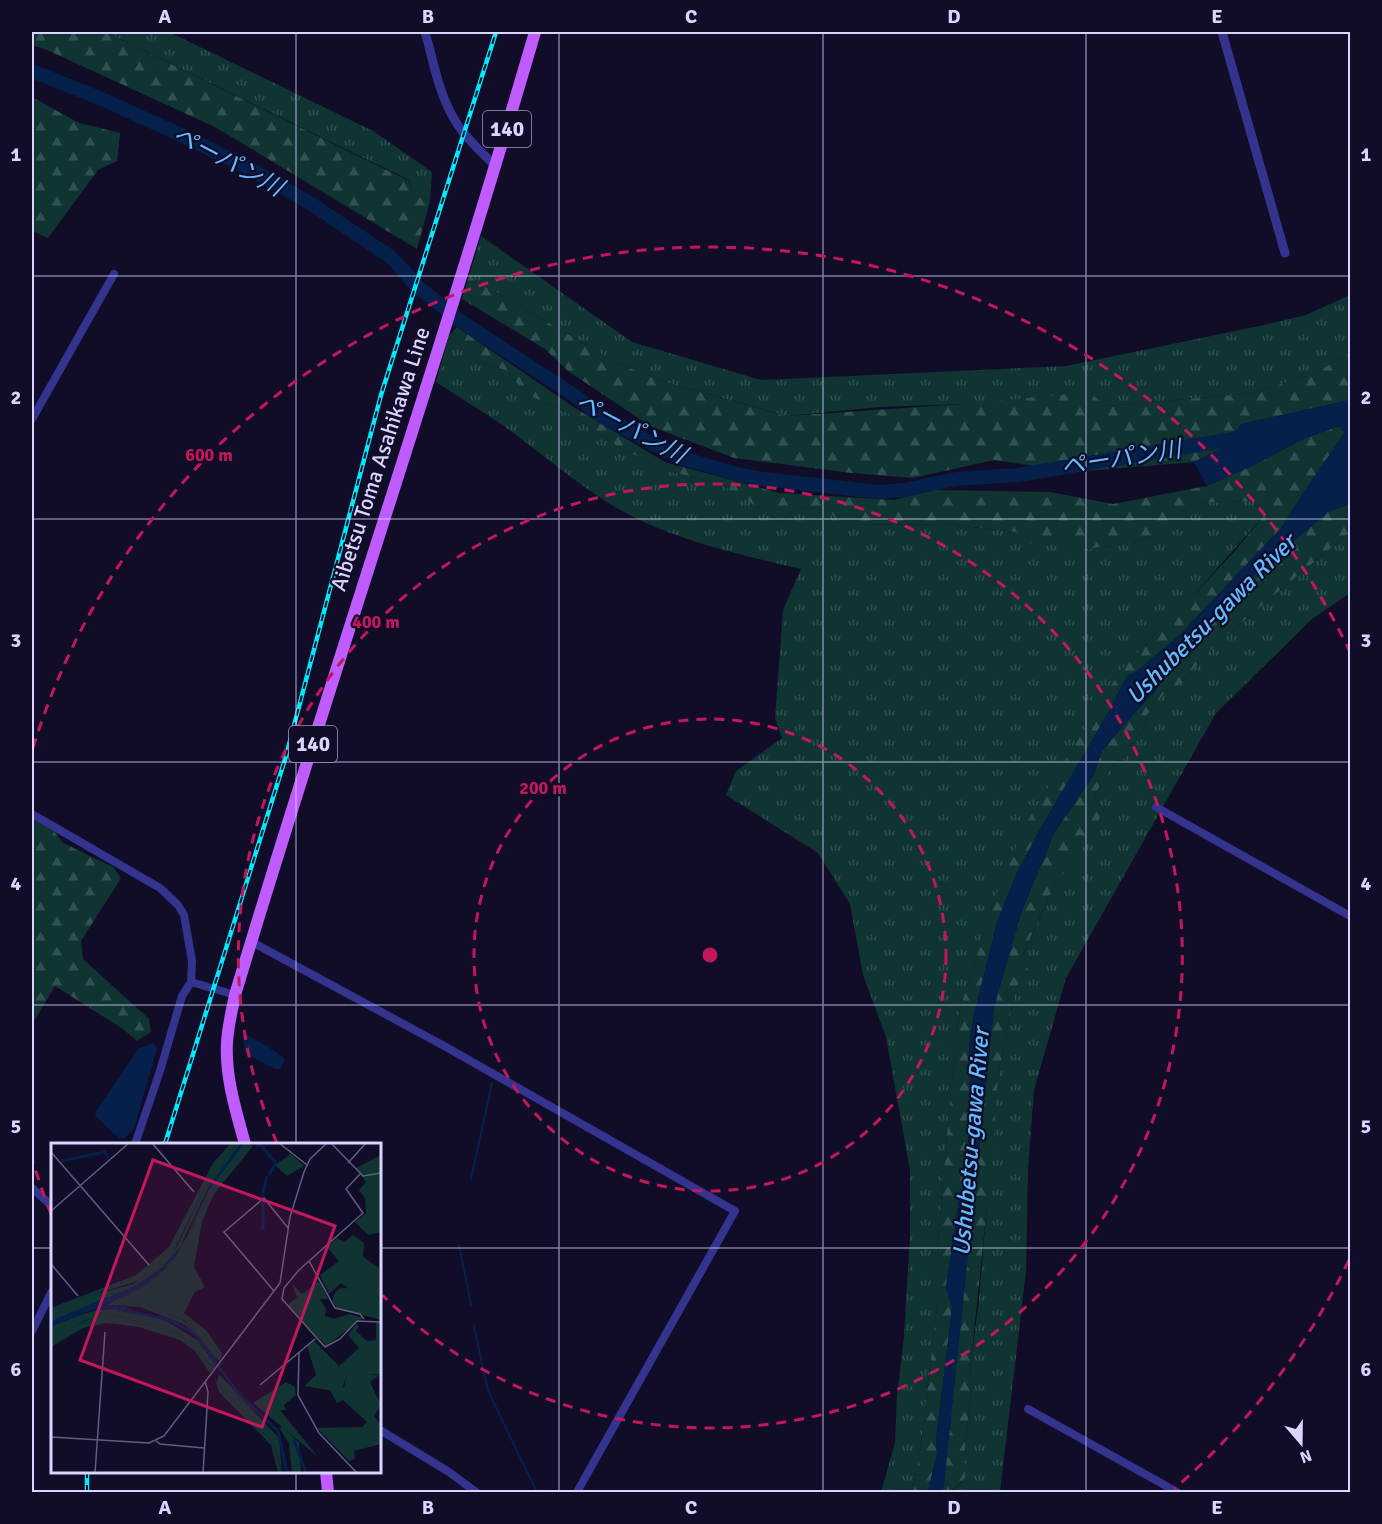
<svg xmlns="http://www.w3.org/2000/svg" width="1382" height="1524" font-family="Signika,'Noto Sans JP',sans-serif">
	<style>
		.grass { fill: url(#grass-tufts) }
		.forest { fill: url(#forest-firs) }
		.water { fill: #04204b }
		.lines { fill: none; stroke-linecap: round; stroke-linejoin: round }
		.stream { stroke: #04204b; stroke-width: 2 }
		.river { stroke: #04204b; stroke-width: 14 }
		.minor { stroke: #34338d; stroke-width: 8 }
		.tertiary { stroke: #34338d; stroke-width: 9 }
		.primary { stroke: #bf5cff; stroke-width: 12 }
		.rail-casing { stroke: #01ebff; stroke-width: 4.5 }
		.rail { stroke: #110d29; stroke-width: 2; stroke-dasharray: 7; stroke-linecap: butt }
		.grid { fill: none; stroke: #d9d5ff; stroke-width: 1.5; stroke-opacity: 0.55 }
		.ring { fill: none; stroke: #c2185b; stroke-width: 3; stroke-dasharray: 10 8 }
		.labels { text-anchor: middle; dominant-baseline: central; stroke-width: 4.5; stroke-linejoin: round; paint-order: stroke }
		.shield { fill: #110d29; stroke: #9d99bf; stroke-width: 1.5 }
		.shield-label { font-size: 21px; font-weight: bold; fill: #d9d5ff }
		.street-label { font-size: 22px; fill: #d9d5ff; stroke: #110d29 }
		.water-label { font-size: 24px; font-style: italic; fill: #63baff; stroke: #110d29 }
		.inset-river { fill: none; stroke: #04204b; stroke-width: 3 }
		.inset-road { fill: none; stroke: #615d7f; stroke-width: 1.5 }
		.view { fill: #c2185b; fill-opacity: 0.15; stroke: #c2185b; stroke-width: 3 }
		.inset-edge { fill: none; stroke: #d9d5ff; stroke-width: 3 }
		.centre { fill: #c2185b; stroke: #110d29; stroke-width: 3 }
		.ring-label { font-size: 18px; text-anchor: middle; font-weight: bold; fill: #c2185b; stroke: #110d29; stroke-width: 4.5; stroke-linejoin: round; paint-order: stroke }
		.neatline { fill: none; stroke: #d9d5ff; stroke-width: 2 }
		.grid-label { font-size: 20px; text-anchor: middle; font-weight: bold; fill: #d9d5ff }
	</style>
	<defs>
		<pattern id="grass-tufts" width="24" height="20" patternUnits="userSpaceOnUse" patternTransform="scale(1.5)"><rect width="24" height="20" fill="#0f3432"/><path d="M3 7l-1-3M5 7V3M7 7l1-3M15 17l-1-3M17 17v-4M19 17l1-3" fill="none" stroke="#315051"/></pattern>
		<pattern id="forest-firs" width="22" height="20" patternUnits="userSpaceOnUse" patternTransform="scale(1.5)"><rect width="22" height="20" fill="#0f3432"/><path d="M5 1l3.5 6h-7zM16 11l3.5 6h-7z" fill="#315051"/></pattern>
	</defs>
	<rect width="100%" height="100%" fill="#110d29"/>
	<path class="grass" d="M106 32H169L373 131 432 172 430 201 413 195 409 180Z
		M481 236 632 342 761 380 1066 366 1264 325 1306 315 1350 295V353L1315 373 1254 393 1106 406 964 404 879 407 787 416 668 383 617 363 469 276Z
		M449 336 478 362 505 370 528 395 568 413 620 448 668 471 721 484 781 522 796 507 830 510 841 525 946 524 1016 532 1027 544 1068 536 1079 550 1124 544 1160 535 1180 513 1195 503 1261 501 1268 511 1191 598 1120 671 995 898 959 1012 948 1122 937 1254V1306L920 1452 912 1492H881L895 1443 897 1396 904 1336 910 1236V1170L886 1037 863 975 850 904 818 853 726 795 736 771 782 738 775 718 783 610 801 569C738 554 672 540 615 507 575 483 539 451 501 424 480 410 457 396 436 382Z
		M1350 532V593L1312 619 1216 713 1066 978 1034 1090 1028 1168 1026 1271 1000 1492H952L965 1478V1447L972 1385 970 1370 979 1299 998 1076 1016 987 1028 970 1023 955 1056 882 1104 810 1098 804 1095 794 1116 760 1122 761 1147 724 1146 716 1169 688H1176L1219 641Z"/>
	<path class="forest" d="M32 32H106L409 181 413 195 430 201 417 249 215 127 47 50 32 45Z
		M32 97 79 123 120 133 117 161 98 170 48 238 32 231Z
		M469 276 617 363 668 383 786 416 964 404 1089 392 1106 406 1254 393 1315 373 1350 353V400L1242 424 1220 449 1194 462 1075 472 994 460 913 478 852 473 734 458 650 426 568 371 545 349 462 299Z
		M457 327 575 408 665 462 780 493 894 500 932 490 1050 492 1113 504 1207 486 1254 465 1305 438 1339 426 1345 432 1302 495 1282 527 1180 635 1136 672 1127 676 1104 720 1039 831 1017 873 997 922 975 1011 969 1044 970 1093 967 1169 959 1200 946 1287 952 1308 936 1440 937 1453 928 1492H912L920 1452 937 1306V1254L948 1122 959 1012 995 898 1025 825 1120 671 1191 598 1233 553 1268 511 1261 501 1195 503 1180 513 1160 535 1124 544 1079 550 1068 537 1027 544 1016 532 946 524 840 525 829 510 796 507 781 522 721 484 668 471 620 448 568 413 528 395 505 370 478 362 449 336Z
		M1350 504V532L1219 641 1176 688H1169L1146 716 1147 724 1122 761 1116 760 1095 794 1098 804 1104 810 1069 873H1063L1056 882 1023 954 1028 970 1016 987 998 1076 993 1149 970 1370 972 1385 965 1447V1478L951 1492H942L994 1007 1021 913 1054 833 1093 776 1102 751 1136 711 1153 694 1167 674 1188 638 1221 611 1232 594 1328 511Z
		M32 819 54 831 63 843 113 867 121 878 81 941 83 959 149 1019 151 1032 137 1041 123 1029 55 986 32 1025Z"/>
	<path class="water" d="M1350 400V504L1328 512 1233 594 1221 611 1188 638 1167 674 1153 694 1136 711 1102 751 1093 776 1054 833 1021 913 994 1007 944 1486 942 1492H928L937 1453 936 1440 952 1308 946 1287 959 1200 967 1169 970 1093 969 1044 975 1011 997 922 1017 873 1039 831 1104 720 1127 676 1136 672 1180 635 1282 527 1302 495 1345 432 1339 426 1305 438 1254 465 1207 486 1194 462 1220 449 1242 424Z
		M245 1034 267 1046 284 1058V1062L280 1069H275L245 1053 243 1036Z
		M154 1043 157 1049 134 1128 125 1138 120 1139 95 1116 96 1111 139 1048Z"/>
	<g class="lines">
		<path class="stream" d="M471 1179 492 1083
			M459 1245 471 1305
			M474 1326 488 1391 537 1492"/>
		<path class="river" d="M32 71 102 99 181 135 243 165 310 203 391 257 417 286 462 322 574 395 601 416 678 457 741 475 764 479 879 492 904 490 956 479 1018 475 1245 437"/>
		<path class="minor" d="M32 419 114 274
			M1156 807 1350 916
			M32 814 160 888 178 905 184 915 192 961 191 982 182 996 160 1071 135 1144
			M252 942 446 1047 735 1211 577 1492
			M191 982 235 995
			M32 1188 52 1206
			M32 1331 52 1291
			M1028 1409 1177 1492
			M380 1430 449 1472 476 1492"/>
		<path class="tertiary" d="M425 32C433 59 438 91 453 117 463 136 481 151 496 167
			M1222 32 1285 253"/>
		<path class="primary" d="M245 1144C236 1111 225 1077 227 1042 228 1026 232 1010 235 995 332 673 441 354 535 32
			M326 1472 328 1492"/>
		<g class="rail-casing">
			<path id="rail" d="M165 1144 286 756 381 395 496 32
				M87 1492V1472"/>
		</g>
		<use href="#rail" class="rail"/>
	</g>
	<path class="grid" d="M296 32V1144M559 32V1492M823 32V1492M1086 32V1492M32 276H1350M32 519H1350M32 762H1350M32 1005H1350M32 1248H52M380 1248H1350M296 1472V1492"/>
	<g class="ring">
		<circle cx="710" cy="955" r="236"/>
		<path d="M277 1143A472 472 0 1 1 382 1295"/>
		<path d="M1349 1260A708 708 0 0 1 1174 1489M51 1214A708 708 0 0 1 33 1162M33 748A708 708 0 0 1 1349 650"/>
	</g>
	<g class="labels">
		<g class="shield">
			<rect x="483" y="111" width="48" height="36" rx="4.5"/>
			<rect x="289" y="726" width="48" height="36" rx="4.5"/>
		</g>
		<g class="shield-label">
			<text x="507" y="129">140</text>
			<text x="313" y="744">140</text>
		</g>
		<g class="street-label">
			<text transform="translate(380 459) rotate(-72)">Aibetsu Toma Asahikawa Line</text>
		</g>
		<g class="water-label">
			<text transform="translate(228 161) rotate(28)">ペーパン川</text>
			<text transform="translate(631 428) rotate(28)">ペーパン川</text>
			<text transform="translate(1121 458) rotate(-9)">ペーパン川</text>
			<text transform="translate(1211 619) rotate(-45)">Ushubetsu-gawa River</text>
			<text transform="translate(971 1142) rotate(-85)">Ushubetsu-gawa River</text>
		</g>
	</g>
	<g transform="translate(51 1143)">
		<rect width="330" height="330" fill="#110d29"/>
		<path d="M180 0H186L155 43 122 109 105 127 90 137 45 151 0 173V165L85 132 118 104 162 20ZM196 0 202 3 163 51 151 78 143 124 154 144 144 149 133 170 155 187 172 212 168 218 134 178 95 160H78L69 156 96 142 123 118 167 36ZM65 172 128 191 163 225 159 230 144 208 129 197 88 184 55 180 32 185 0 204V196L13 187 47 173ZM302 231 328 232 319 239 330 262 323 273 330 282V301L303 308 304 316 298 318 266 285 311 284 316 279 292 257 286 260 279 247 293 244 296 233ZM164 237 223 301 231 330H227L220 302 168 249ZM232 284 248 300 250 330H241L238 300 228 285Z" fill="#0f3432"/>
		<path d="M186 0H190L158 43 129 104 112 124 85 143 0 179V173L38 153 82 141 105 127 125 105 155 43ZM193 0 196 1 160 49 123 118 96 142 69 156 96 160 133 178 161 206 167 219 146 191 132 181 89 164 55 162 95 141 114 125 136 93 157 48ZM240 11 253 23 236 33 224 22ZM330 12V89L317 92 304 79 315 70 314 55 308 47 315 39 305 25ZM302 92 313 100 312 114 328 125 330 177 294 167 296 144 290 140 278 151 269 132 288 118 276 104 286 95 293 99ZM268 138 277 156H269L275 166 274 173 283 176 298 171 312 175 275 203 237 162 246 154 241 141 251 151ZM49 166H76L114 177 146 197 165 222 163 225 128 191 65 172 35 177 0 196V184L6 179ZM325 180H330V231L296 233 289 249 253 243 265 232 256 203 263 198 288 223 308 205 297 192 305 181 308 183 305 188 316 198 325 197ZM168 231 228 295 231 328 223 301 166 240ZM235 239 244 244 245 252 233 262 235 267H229L266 313 202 260Z" fill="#0f3432"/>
		<path d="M282 156a11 11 0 1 1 22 0a11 11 0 1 1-22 0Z" fill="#0f3432"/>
		<path d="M190 0H193L157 48 124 115 95 141 55 162H76V166L41 167 0 184 4 176 85 143 112 124 129 104 158 43Z" fill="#04204b"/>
		<path class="inset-river" d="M205 4 209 1 225 20 218 32M10 18 53 9 58 15M211 54 216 33M212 58V87M67 166 119 177 144 191 187 250 227 288 236 330M243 297 255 330"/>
		<path class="inset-road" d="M101 0 143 49M228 0 256 22M280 0 312 33 330 30M0 9 98 122M297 20 315 0M309 31 295 46 312 70 248 127 233 145 231 156 274 204 289 196 306 178 330 179M0 68 78 0M258 118 284 165 309 171 313 176M0 121 27 153M223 148 173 89 213 55 237 85M248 210 247 252 268 290 306 330M209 242 264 196M0 294 98 300 113 293 229 140 239 74 253 29 259 16 276 0M105 298 109 301 153 305M44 330 54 189M152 330 157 249 154 238"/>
		<path class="view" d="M102 17 284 83 211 284 29 217Z"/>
		<rect width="330" height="330" class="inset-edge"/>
	</g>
	<circle cx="710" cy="955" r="9" class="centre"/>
	<g class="ring-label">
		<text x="209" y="461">600 m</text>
		<text x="376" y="628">400 m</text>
		<text x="543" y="794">200 m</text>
	</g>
	<rect width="1382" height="1524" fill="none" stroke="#110d29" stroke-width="66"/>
	<g transform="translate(1301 1443) rotate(160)" stroke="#110d29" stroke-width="4.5" paint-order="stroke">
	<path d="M0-4.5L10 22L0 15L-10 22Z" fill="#d9d5ff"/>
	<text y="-9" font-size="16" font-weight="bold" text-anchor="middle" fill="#d9d5ff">N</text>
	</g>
	<rect x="33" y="33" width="1316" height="1458" class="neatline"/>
	<g class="grid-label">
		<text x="165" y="23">A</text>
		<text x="428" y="23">B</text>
		<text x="691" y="23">C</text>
		<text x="954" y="23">D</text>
		<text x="1217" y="23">E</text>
		<text x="16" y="161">1</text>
		<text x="1366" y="161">1</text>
		<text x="16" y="404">2</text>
		<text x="1366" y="404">2</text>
		<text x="16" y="647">3</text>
		<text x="1366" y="647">3</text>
		<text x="16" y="890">4</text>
		<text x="1366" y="890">4</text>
		<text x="16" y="1133">5</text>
		<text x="1366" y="1133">5</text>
		<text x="16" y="1376">6</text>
		<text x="1366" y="1376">6</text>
		<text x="165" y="1514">A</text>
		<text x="428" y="1514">B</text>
		<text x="691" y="1514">C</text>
		<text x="954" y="1514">D</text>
		<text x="1217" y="1514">E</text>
	</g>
</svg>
